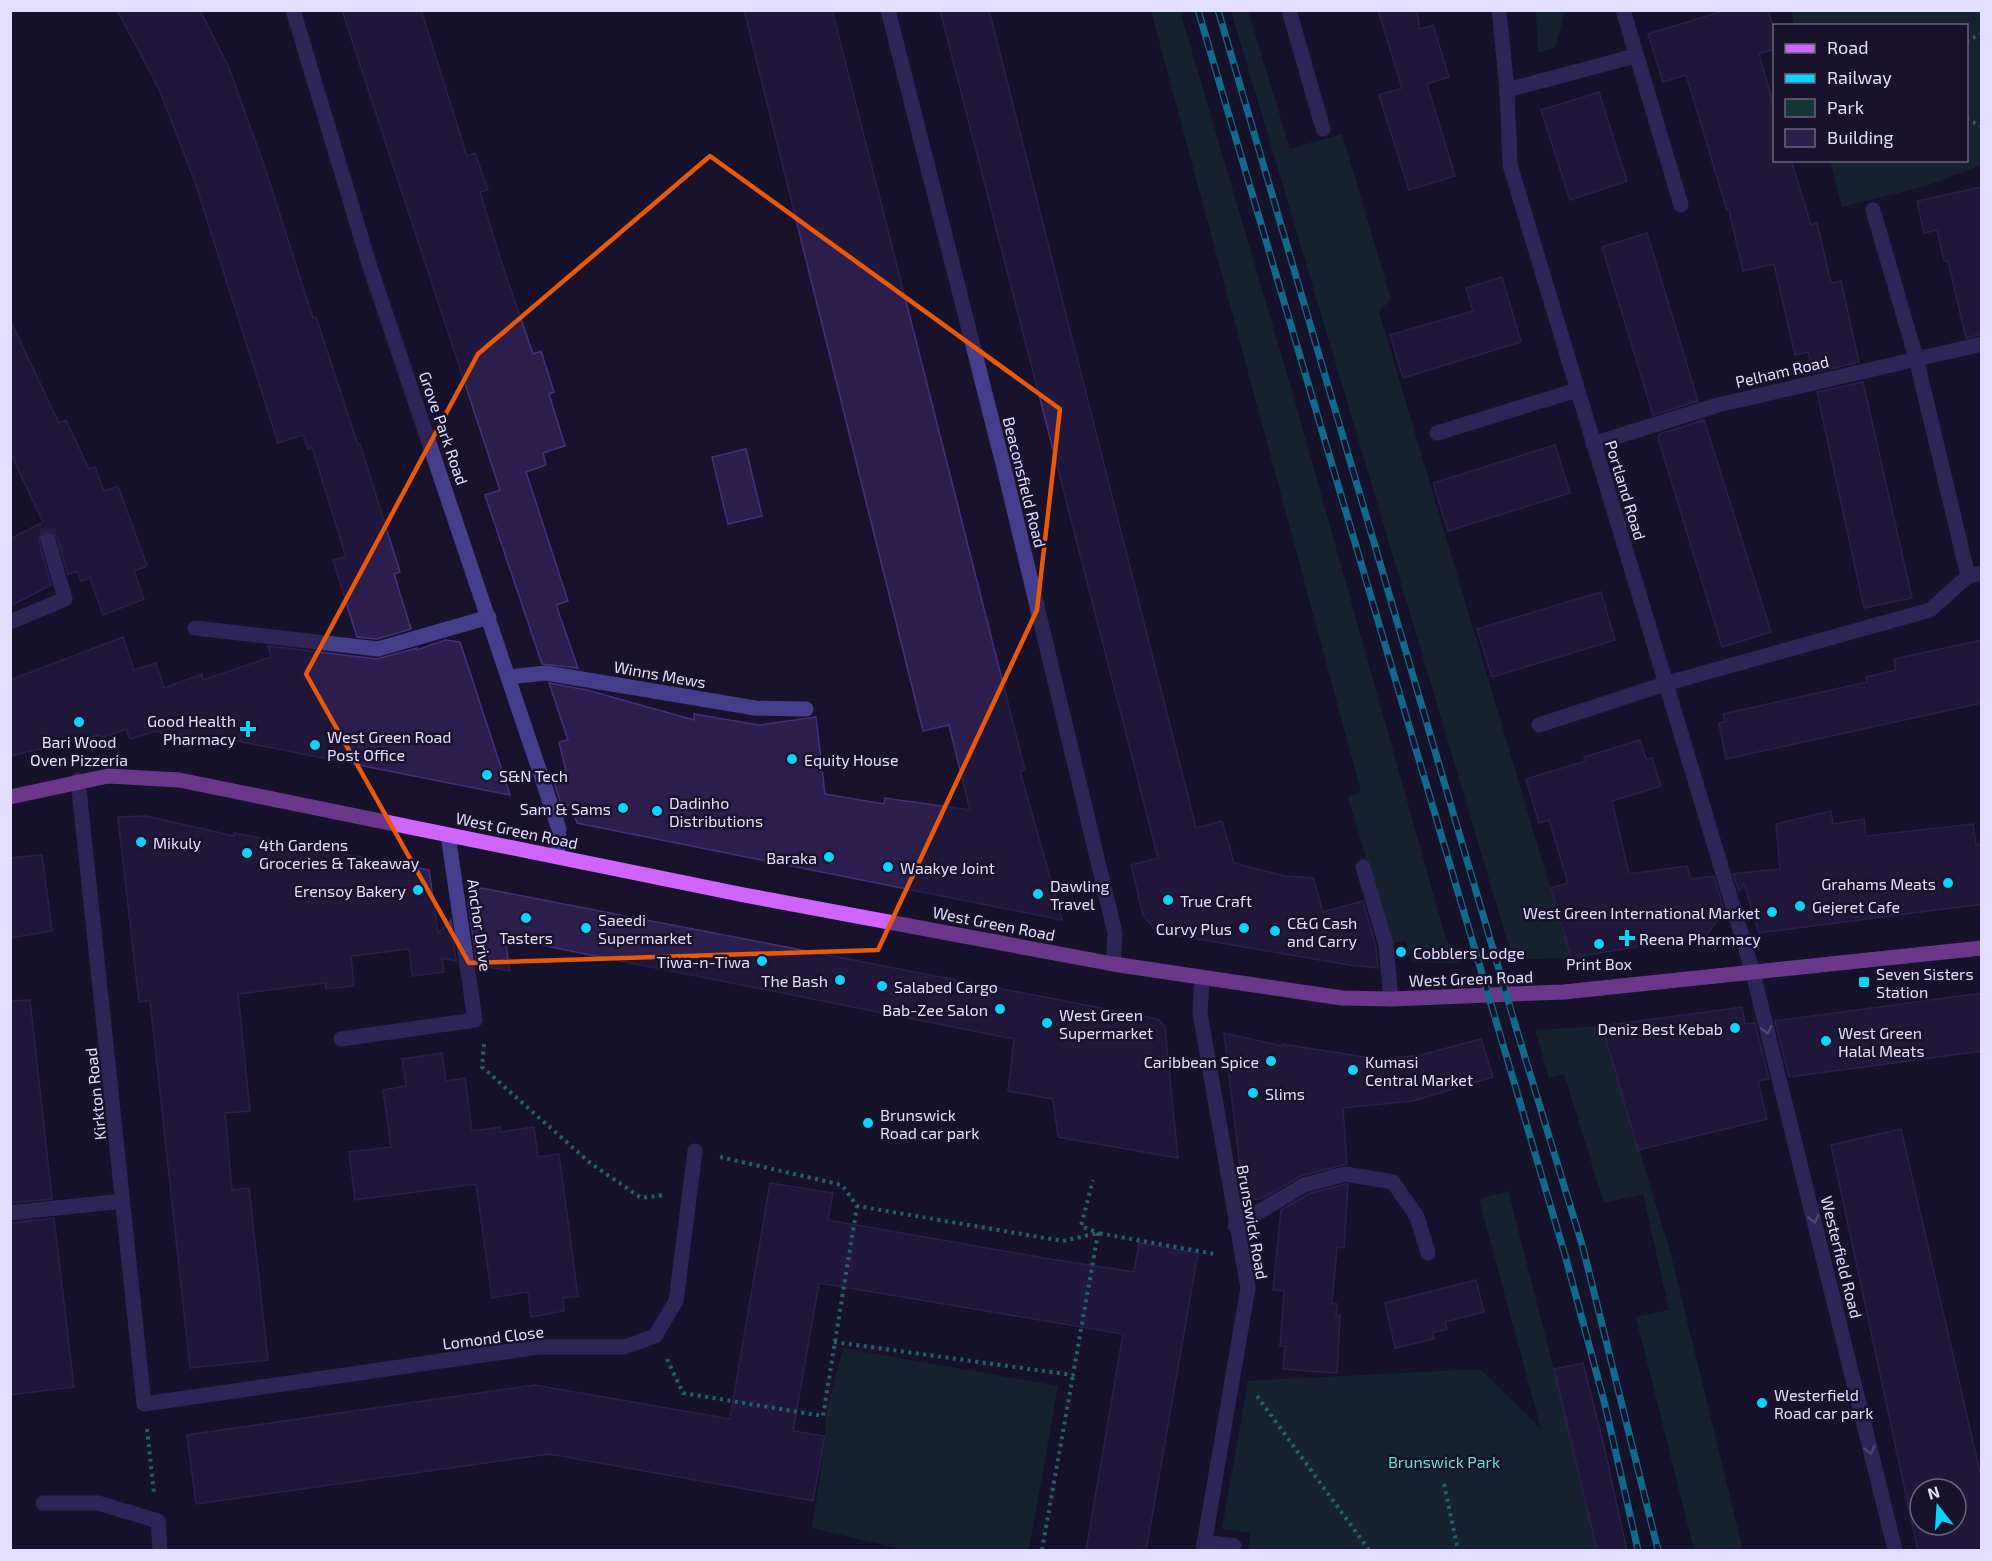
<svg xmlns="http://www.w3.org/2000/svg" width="1992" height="1561" font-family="'Exo 2',sans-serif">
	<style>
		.green { fill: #143536 }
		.building { fill: #2b1e4d; stroke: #443079; stroke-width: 1.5; fill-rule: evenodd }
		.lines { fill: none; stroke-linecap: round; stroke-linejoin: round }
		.path { stroke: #31bdbf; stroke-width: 4; stroke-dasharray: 3 4.5; stroke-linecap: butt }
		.lane { stroke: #463d8b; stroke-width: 15 }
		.street { stroke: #463d8b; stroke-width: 15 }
		.primary { stroke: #d064ff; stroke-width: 15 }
		.rail-casing { stroke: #09d4fe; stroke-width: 7 }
		.rail { stroke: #18122c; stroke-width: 4.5; stroke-dasharray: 14; stroke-linecap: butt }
		.oneway { stroke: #8d85bf }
		.marked { fill: none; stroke: #e8590c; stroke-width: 4.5; stroke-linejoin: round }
		.poi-dot { fill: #09d4fe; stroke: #18122c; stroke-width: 2 }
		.labels { text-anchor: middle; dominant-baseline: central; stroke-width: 5; stroke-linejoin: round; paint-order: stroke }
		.street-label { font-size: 16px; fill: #e3ddff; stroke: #18122c }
		.poi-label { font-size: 16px; fill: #e3ddff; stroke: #18122c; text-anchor: start }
		.park-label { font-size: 16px; fill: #67e1cb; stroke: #18122c }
	</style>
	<rect width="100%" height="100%" fill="#18122c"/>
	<path class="green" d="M1151 11H1180L1294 398 1445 936 1460 963 1412 962 1406 940 1392 944 1348 797 1361 792Z
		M1231 11H1248L1290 149 1342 134 1391 299 1379 312 1571 958 1513 960Z
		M1536 11H1565L1555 47 1538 53Z
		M1791 11H1981V165L1926 186 1842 207 1830 161 1966 160V26L1795 25Z
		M1602 1026 1671 1255 1743 1550H1694L1636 1317 1669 1310 1643 1194 1604 1203 1564 1074 1549 1078 1535 1030Z
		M1508 1191 1554 1369 1597 1550H1248L1251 1533 1222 1529 1248 1381 1480 1369 1541 1429 1479 1199Z
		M843 1348 1058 1386 1029 1550H905L812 1528 826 1437 825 1418Z"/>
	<path class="building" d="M117 10H200L229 68 265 168 313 318 316 317 358 445 360 444 400 572 394 574 411 629 377 639 357 637 333 560 346 557 312 447 308 449 303 435 278 443 195 182 159 89Z
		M342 10H421L467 156 475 153 488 190 480 192 502 264 533 354 541 351 554 392 549 394 565 446 543 453 546 465 526 472 568 601 556 605 578 668 542 664 485 495 500 490Z
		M744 10H832L1025 770 1020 771 1062 920 577 823 571 806 561 804 554 782 567 775 559 742 568 740 549 683 587 690 694 720V714L758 725 816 717 825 794 884 804 885 798 970 810 949 725 923 731Z
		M940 10H989L1196 828 1222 821 1234 863 1285 876 1313 878 1323 912 1363 901 1376 947 1378 968 1349 965 1157 932 1143 915 1131 865 1158 858Z
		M1378 10H1417L1420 29 1433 25 1449 77 1427 84 1455 176 1409 190 1379 95 1402 88Z
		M1726 10H1768L1774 30V49L1759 54 1774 106V160H1791L1811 225 1817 223 1831 283 1841 281 1859 362 1813 373 1808 352 1795 355 1774 264 1743 271 1729 210H1727L1686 75 1663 82 1648 34Z
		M1599 92 1627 181 1570 200 1541 110Z
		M1982 187V334L1966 338 1948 261H1944L1937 230 1924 233 1917 201Z
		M1647 233 1698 401 1653 415 1602 247Z
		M1502 277 1521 342 1403 378 1390 335 1473 311 1466 288Z
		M10 320 59 423 66 420 89 469 95 467 104 491 118 486 147 566 134 571 144 599 103 615 90 578 81 581 77 571 68 575 57 537 51 531H46L41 534 39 542 51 585 10 606V539L43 522 10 452Z
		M1863 382 1912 598 1864 608 1817 392Z
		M1704 420 1771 632 1722 647 1658 438 1659 434Z
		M1555 445 1570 493 1448 531 1433 483Z
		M746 449 762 516 728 524 712 457Z
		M1601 592 1615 640 1492 677 1477 629Z
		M123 637 134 670 156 663 164 688 202 674 203 680 271 657 268 646 377 659 417 648V650L445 640 460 642 510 795 212 736 203 739 179 734 174 737 156 731 130 739 126 729 101 738 100 735 10 756V680Z
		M1982 640V703L1726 759 1719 723 1725 721 1723 714 1867 682 1866 677 1896 670 1894 659Z
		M1640 740 1646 759 1652 758 1661 786 1612 801 1629 874 1687 866 1691 879 1714 876 1724 911 1703 940 1646 945 1571 958 1551 888 1568 883 1549 820 1539 823 1526 779 1585 761 1584 757Z
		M1831 811 1833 824 1864 819 1866 836 1973 824 1976 845 1982 844V904L1759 933 1744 884 1739 891 1733 874 1780 869 1776 824Z
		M146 816 234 836V833L429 870 438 933 451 920 456 961 442 958 444 972 412 976 409 949 351 956 354 986 326 989 325 983 238 994 250 1111 225 1113 232 1190 249 1188 268 1360 190 1368 150 1000 139 1002 118 817Z
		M42 855 52 931 10 938V858Z
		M481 888 1158 1019 1165 1027 1178 1158 1058 1137 1053 1099 1008 1091 1014 1039 505 938 510 971 477 965 468 902Z
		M1982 993V1051L1789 1077 1775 1021Z
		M30 1000 52 1199 10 1203V1001Z
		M1742 1007 1745 1024 1755 1023 1769 1079 1758 1081 1767 1119 1638 1150 1602 1026Z
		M1224 1033 1282 1046V1044L1364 1057V1061L1421 1055 1481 1039 1493 1077 1413 1101 1343 1108 1347 1164 1301 1176 1261 1199 1244 1200Z
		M442 1053 446 1081 465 1078 472 1131 500 1127V1132L534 1127 538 1157 559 1154 578 1296 563 1298 564 1311 531 1317 528 1292 492 1298 476 1184 355 1200 349 1152 391 1147 383 1090 406 1086 402 1059Z
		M1901 1129 1982 1481V1551H1918L1831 1145ZM1920 1489H1956V1525H1920Z
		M770 1183 833 1193 828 1220 1044 1258 1134 1272 1139 1243 1198 1253 1146 1551H1086L1123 1334 819 1283 793 1431 825 1436 813 1501 549 1454 196 1504 187 1435 535 1385 730 1419Z
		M1345 1184H1348L1344 1248 1337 1247 1332 1304H1337L1336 1316 1340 1315 1337 1373 1283 1369 1285 1346H1280L1284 1291 1273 1290 1281 1210 1308 1194Z
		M54 1218 74 1387 10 1395V1223Z
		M1476 1280 1484 1312 1445 1322 1447 1329 1432 1333 1434 1339 1395 1348 1385 1303Z
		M1583 1363 1604 1446 1627 1551H1597L1554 1369Z"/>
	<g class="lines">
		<path class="path" d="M1966 41 1982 34
			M1966 119 1982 126
			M484 1044 482 1067 589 1162 641 1198 664 1195
			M720 1157 842 1185 857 1206 1063 1241 1098 1233 1215 1254
			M834 1342 1073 1375 1098 1233 1081 1226 1093 1180
			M667 1359 683 1393 823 1416 857 1206
			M1257 1396 1369 1550
			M147 1429 154 1493
			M1444 1484 1458 1550
			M1042 1550 1073 1375"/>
		<path class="lane" d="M1289 10 1323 129
			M1623 10 1681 205
			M1507 90 1635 56
			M1873 210 1916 358 1968 576 1982 573
			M1437 433 1577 390
			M195 628 378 649 489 617
			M1539 725 1668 683 1930 610 1968 576
			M1363 867 1386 945 1391 999
			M341 1039 475 1020
			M10 1213 122 1201
			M43 1503H98L158 1521"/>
		<path class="street" d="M293 10 370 267 559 829 557 857
			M888 10 1005 472 1115 933 1113 964
			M1499 10 1507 90 1510 165 1753 973 1895 1550
			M1593 444 1718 405 1982 344
			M10 622 65 599 48 540
			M508 677 546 673 755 708 806 709
			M78 780 144 1404 538 1347H624L655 1336 676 1301 695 1151
			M448 835 475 1020
			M1202 979 1200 1013 1248 1288 1203 1550
			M1235 1226 1304 1185 1345 1174 1393 1182 1417 1217 1428 1253
			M158 1521 160 1550
			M1204 1542 1234 1546"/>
		<path class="primary" d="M10 797 108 776 179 780 744 895 1113 964 1342 998 1391 999 1564 992 1982 948"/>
		<g class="rail-casing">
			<path id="rail" d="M1198 10 1565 1255 1605 1405 1638 1550
				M1218 10 1517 1031 1583 1248 1658 1550"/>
		</g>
		<use href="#rail" class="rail"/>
	</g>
	<defs><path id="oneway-chevron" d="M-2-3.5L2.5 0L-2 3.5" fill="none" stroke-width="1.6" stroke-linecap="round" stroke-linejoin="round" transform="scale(1.5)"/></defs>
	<g class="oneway">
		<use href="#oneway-chevron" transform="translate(1767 1030) rotate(76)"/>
		<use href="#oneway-chevron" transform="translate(1814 1219) rotate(76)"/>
		<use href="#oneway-chevron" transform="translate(1870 1450) rotate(76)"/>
	</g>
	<path d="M0 0H1992V1561H0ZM710 156 1060 409 1037 610 878 950 469 963 306 674 478 354Z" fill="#18122c" fill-opacity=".55" fill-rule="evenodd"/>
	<path class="marked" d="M710 156 1060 409 1037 610 878 950 469 963 306 674 478 354Z"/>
	<g class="poi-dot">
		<circle cx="79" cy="722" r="6"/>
		<path d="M245 720h6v6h6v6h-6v6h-6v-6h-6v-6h6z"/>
		<circle cx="315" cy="745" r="6"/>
		<circle cx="792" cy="759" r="6"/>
		<circle cx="487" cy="775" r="6"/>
		<circle cx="623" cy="808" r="6"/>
		<circle cx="657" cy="811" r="6"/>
		<circle cx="141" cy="842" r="6"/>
		<circle cx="247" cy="853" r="6"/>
		<circle cx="829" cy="857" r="6"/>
		<circle cx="888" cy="867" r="6"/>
		<circle cx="1948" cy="883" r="6"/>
		<circle cx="418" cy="890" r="6"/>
		<circle cx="1038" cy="894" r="6"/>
		<circle cx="1168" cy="900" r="6"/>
		<circle cx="1800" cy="906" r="6"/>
		<circle cx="1772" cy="912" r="6"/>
		<circle cx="526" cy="918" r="6"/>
		<circle cx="586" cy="928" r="6"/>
		<circle cx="1244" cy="928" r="6"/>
		<circle cx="1275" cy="931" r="6"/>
		<path d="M1624 929h6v6h6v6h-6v6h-6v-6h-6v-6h6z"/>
		<circle cx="1599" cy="944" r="6"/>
		<circle cx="1401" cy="952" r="6"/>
		<circle cx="762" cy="961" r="6"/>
		<circle cx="840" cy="980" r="6"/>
		<rect x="1858" y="976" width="12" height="12" rx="3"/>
		<circle cx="882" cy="986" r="6"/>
		<circle cx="1000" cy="1009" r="6"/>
		<circle cx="1047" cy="1023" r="6"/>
		<circle cx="1735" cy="1028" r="6"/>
		<circle cx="1826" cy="1041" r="6"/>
		<circle cx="1271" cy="1061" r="6"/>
		<circle cx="1353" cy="1070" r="6"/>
		<circle cx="1253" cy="1093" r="6"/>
		<circle cx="868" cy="1123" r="6"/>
		<circle cx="1762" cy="1403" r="6"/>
	</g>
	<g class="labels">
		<g class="street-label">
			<text transform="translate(1782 371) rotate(-13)">Pelham Road</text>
			<text transform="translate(444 428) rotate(71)">Grove Park Road</text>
			<text transform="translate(1025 482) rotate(76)">Beaconsfield Road</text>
			<text transform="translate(1626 490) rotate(73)">Portland Road</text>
			<text transform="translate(660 674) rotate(10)">Winns Mews</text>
			<text transform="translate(517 830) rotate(12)">West Green Road</text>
			<text transform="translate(994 923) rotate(11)">West Green Road</text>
			<text transform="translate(480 925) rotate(82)">Anchor Drive</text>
			<text transform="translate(1471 978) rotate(-2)">West Green Road</text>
			<text transform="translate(95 1094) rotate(-96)">Kirkton Road</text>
			<text transform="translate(1253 1222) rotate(80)">Brunswick Road</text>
			<text transform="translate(1842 1257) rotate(76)">Westerfield Road</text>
			<text transform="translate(493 1337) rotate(-7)">Lomond Close</text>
		</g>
		<g class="poi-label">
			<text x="236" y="720" text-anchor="end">Good Health<tspan x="236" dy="18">Pharmacy</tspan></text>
			<text x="327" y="736">West Green Road<tspan x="327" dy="18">Post Office</tspan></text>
			<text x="79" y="741" text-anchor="middle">Bari Wood<tspan x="79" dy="18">Oven Pizzeria</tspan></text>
			<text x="804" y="759">Equity House</text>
			<text x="499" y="775">S&amp;N Tech</text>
			<text x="669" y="802">Dadinho<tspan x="669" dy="18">Distributions</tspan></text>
			<text x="611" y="808" text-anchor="end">Sam &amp; Sams</text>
			<text x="153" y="842">Mikuly</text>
			<text x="259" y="844">4th Gardens<tspan x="259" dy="18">Groceries &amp; Takeaway</tspan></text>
			<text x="817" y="857" text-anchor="end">Baraka</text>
			<text x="900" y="867">Waakye Joint</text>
			<text x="1936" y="883" text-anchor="end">Grahams Meats</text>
			<text x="1050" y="885">Dawling<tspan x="1050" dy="18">Travel</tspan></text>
			<text x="406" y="890" text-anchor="end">Erensoy Bakery</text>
			<text x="1180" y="900">True Craft</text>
			<text x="1812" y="906">Gejeret Cafe</text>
			<text x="1760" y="912" text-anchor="end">West Green International Market</text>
			<text x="598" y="919">Saeedi<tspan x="598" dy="18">Supermarket</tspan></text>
			<text x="1287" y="922">C&amp;G Cash<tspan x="1287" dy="18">and Carry</tspan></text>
			<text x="1232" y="928" text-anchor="end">Curvy Plus</text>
			<text x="526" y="937" text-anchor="middle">Tasters</text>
			<text x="1639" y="938">Reena Pharmacy</text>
			<text x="1413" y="952">Cobblers Lodge</text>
			<text x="750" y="961" text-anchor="end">Tiwa-n-Tiwa</text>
			<text x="1599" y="963" text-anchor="middle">Print Box</text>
			<text x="1876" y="973">Seven Sisters<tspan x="1876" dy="18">Station</tspan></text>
			<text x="828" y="980" text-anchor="end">The Bash</text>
			<text x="894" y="986">Salabed Cargo</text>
			<text x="988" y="1009" text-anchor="end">Bab-Zee Salon</text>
			<text x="1059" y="1014">West Green<tspan x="1059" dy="18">Supermarket</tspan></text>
			<text x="1723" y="1028" text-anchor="end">Deniz Best Kebab</text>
			<text x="1838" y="1032">West Green<tspan x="1838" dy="18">Halal Meats</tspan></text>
			<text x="1259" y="1061" text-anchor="end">Caribbean Spice</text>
			<text x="1365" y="1061">Kumasi<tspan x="1365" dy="18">Central Market</tspan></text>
			<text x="1265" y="1093">Slims</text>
			<text x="880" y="1114">Brunswick<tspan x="880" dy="18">Road car park</tspan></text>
			<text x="1774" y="1394">Westerfield<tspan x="1774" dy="18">Road car park</tspan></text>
		</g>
		<g class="park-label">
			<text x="1444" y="1461">Brunswick Park</text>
		</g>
	</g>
	<rect width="1992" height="1561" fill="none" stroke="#e3ddff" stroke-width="24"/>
	<rect x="1773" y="24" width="195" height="138" fill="#18122c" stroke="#696380" stroke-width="1.5"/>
	<rect x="1785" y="44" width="30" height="9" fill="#d064ff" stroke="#696380" stroke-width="1.5"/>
	<text x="1827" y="54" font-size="18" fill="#e3ddff">Road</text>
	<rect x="1785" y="74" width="30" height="9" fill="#09d4fe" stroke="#696380" stroke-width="1.5"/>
	<text x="1827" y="84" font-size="18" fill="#e3ddff">Railway</text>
	<rect x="1785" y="99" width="30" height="18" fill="#143536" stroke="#696380" stroke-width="1.5"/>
	<text x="1827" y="114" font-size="18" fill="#e3ddff">Park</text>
	<rect x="1785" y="129" width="30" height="18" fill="#2b1e4d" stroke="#696380" stroke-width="1.5"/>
	<text x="1827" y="144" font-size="18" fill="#e3ddff">Building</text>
	<g transform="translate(1938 1507) rotate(343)"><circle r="28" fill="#18122c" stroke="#696380" stroke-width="1.5"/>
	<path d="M0-4.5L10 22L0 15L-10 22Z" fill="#09d4fe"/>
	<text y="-9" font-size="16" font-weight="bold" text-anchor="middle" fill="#e3ddff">N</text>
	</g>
</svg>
